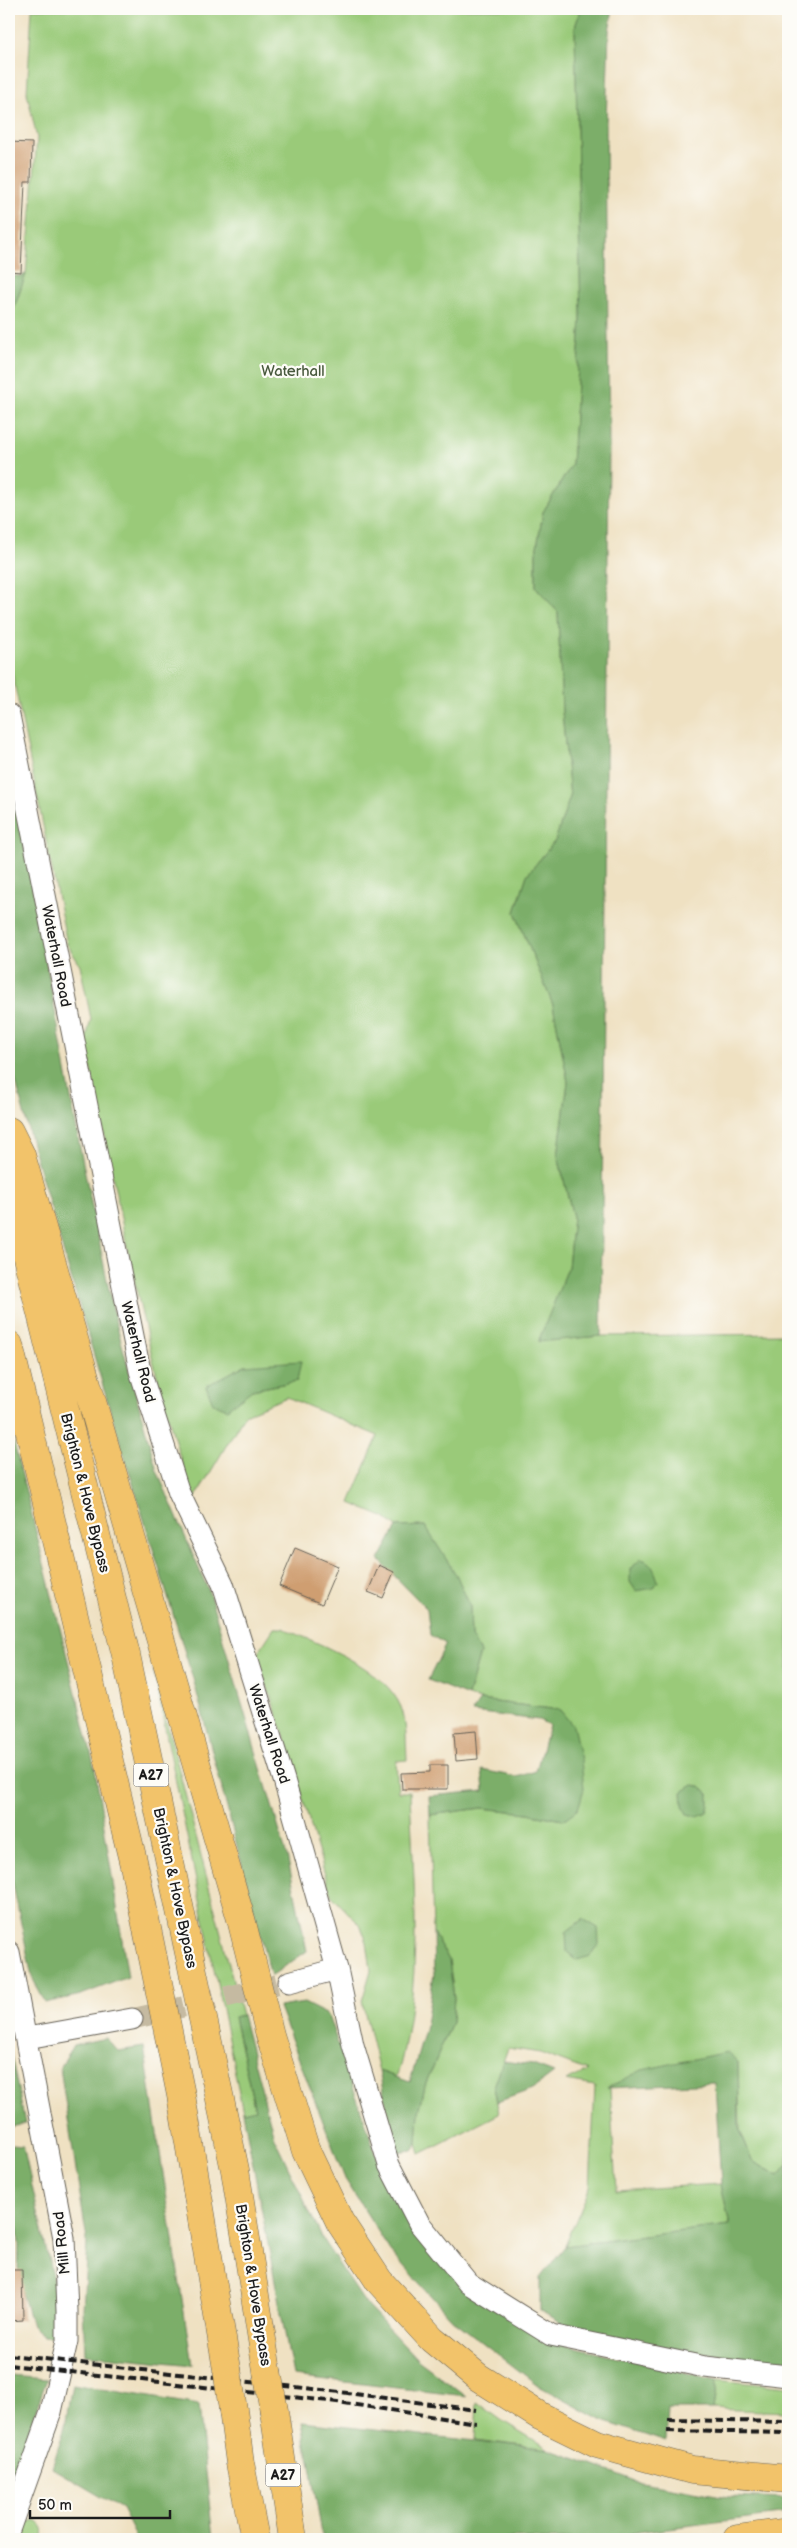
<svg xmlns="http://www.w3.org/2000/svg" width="797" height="2548" font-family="'Balsamiq Sans',sans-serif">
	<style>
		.green { fill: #9aca79; stroke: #5b734a; fill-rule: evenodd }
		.forest { fill: #7bae69; stroke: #4c6542 }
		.building { fill: #cf9e71 }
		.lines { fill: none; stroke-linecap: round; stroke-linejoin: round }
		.minor-tunnel { stroke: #c5baa1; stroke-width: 21; stroke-dasharray: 21 11; stroke-linecap: butt }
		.minor-casing { stroke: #666156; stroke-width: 23 }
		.highway-casing { stroke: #666156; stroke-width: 29 }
		.minor { stroke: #fff; stroke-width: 21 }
		.highway { stroke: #f2c36a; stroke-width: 28 }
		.rail { stroke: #1c1c1c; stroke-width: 4; stroke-dasharray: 8 4; stroke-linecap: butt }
		.highway-bridge-casing { stroke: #666156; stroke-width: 29; stroke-linecap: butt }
		.highway-bridge { stroke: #f2c36a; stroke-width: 28 }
		.labels { text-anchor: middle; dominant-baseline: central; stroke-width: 4.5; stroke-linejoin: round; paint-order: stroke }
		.shield { fill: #fdfcf7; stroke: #605f5e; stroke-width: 1 }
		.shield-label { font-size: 14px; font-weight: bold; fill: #1c1c1c }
		.park-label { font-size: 15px; fill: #48593d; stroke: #fdfcf7 }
		.street-label { font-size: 15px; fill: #1c1c1c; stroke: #fdfcf7 }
	</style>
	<rect width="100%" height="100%" fill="#fdfcf7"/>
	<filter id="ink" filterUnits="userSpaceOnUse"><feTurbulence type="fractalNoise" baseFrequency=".02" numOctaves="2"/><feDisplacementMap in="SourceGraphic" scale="10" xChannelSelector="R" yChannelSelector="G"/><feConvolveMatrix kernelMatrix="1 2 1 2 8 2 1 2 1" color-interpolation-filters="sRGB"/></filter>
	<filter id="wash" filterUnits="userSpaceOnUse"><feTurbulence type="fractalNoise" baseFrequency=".0096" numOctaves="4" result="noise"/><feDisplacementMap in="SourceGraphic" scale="20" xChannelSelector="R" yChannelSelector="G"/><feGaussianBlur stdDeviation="1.12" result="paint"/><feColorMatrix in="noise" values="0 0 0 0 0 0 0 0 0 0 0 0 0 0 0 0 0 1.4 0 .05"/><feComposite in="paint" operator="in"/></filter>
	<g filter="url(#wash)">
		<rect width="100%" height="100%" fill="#efe1c2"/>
		<path class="green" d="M32 9H581L575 27 581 319 572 464 543 512 536 553V587L558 612 562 711 570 797 555 841 527 875 515 912 553 1005 568 1082 558 1156 573 1217 568 1268 539 1341 601 1336 788 1334V2165L779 2176 752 2161 740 2130 738 2062 608 2088 610 2089 616 2190 721 2184 730 2225 565 2246 590 2187 595 2086 566 2081 588 2071 540 2053 508 2048 494 2087 499 2114 420 2154 417 2143 419 2112 425 2086 452 2022 454 1998 449 1960 433 1933 430 1815 482 1808 528 1813 563 1820 560 1710 480 1700 468 1696 480 1653 471 1636 470 1606 425 1526 397 1527 385 1518 350 1503 378 1436 287 1397 245 1414 194 1500C143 1352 118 1196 85 1043L91 1019 80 965 67 944 9 657V323L26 274 37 138 27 93ZM245 1365 297 1381 252 1390 206 1387Z
			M274 1628H283C319 1644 385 1668 401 1707 407 1722 406 1744 407 1760L396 1761 398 1792H410C413 1872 421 1953 407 2032 404 2047 402 2063 396 2077L379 2071 362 2001 371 1970 367 1942 360 1925 331 1895 284 1735 258 1660 259 1651Z
			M153 1669 242 2015 234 2017 255 2110 243 2112Z
			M717 2380 788 2387V2412L713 2409Z
			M477 2402 501 2420 549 2449 475 2440Z
			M36 2521C44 2526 45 2531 42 2539H18L25 2524Z"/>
		<path class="forest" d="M581 9H613L609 31 606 123 609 445 601 1336 538 1342 568 1268 573 1217 558 1156 568 1082 553 1005 515 912 527 875 555 841 570 797 562 711 558 612 536 587V553L543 512 572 464 581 319 575 27Z
			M26 274 9 323V276H21Z
			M9 774 29 868 80 1148 115 1319 157 1471 209 1592 288 1860 307 1951 271 1976 194 1682 105 1393 33 1148 9 1055Z
			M301 1361 297 1381 252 1390 227 1409 213 1403 206 1386 245 1365Z
			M9 1423 95 1769 128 1977 81 1995 45 2003 32 1977 9 1865Z
			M425 1526 457 1576 470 1606 471 1636 480 1653 468 1696 428 1680 446 1644 430 1635 427 1609 379 1560 397 1527Z
			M641 1559C652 1561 655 1572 658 1581L654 1588 636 1591 630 1582V1569Z
			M480 1700 560 1710 573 1726 581 1760 584 1789 578 1809 563 1820 528 1813 482 1808 430 1815 429 1796 484 1791 482 1770 517 1777 536 1771 549 1725 539 1720 472 1712Z
			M693 1785 700 1786 709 1794V1805L707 1812 698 1816 687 1814 683 1806 682 1792Z
			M583 1919 598 1928 599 1944 591 1956 577 1960 567 1952 566 1932Z
			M433 1933 449 1960 454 1998 452 2022 425 2086 419 2112 417 2143 412 2150 398 2152 388 2116 379 2071 410 2082 425 2030 434 1974Z
			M304 2003 328 2015 386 2182 419 2240 550 2341 717 2380 713 2409H668L666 2442 603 2421 539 2386 452 2319 391 2252 345 2179 279 2007Z
			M242 2015 274 2137 324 2242 367 2306 418 2360 466 2396 293 2376 243 2112 255 2109 234 2017Z
			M106 2038 118 2051 144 2047 192 2365 85 2354 83 2310 87 2240 60 2068 73 2045Z
			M9 2045 25 2123 9 2128Z
			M727 2052 738 2062 739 2128 752 2161 779 2176 788 2165V2361L697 2353 575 2329 540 2311V2278L565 2246 730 2225 721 2184 715 2083 607 2088 642 2070Z
			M503 2061 533 2065 554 2073 533 2089 497 2102 494 2087Z
			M12 2145 23 2146 60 2311 61 2333 56 2337 44 2336 32 2326 18 2279 19 2245 16 2210 9 2182V2148Z
			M9 2376 47 2379 9 2484Z
			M72 2384 199 2405 213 2539H137L122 2509 52 2468 65 2426Z
			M302 2422 549 2449 636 2481 728 2497 788 2499V2513L637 2532 606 2539H323Z"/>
		<g id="blocks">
			<path class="building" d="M9 142 32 143 31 182H25L21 272 9 271Z
				M295 1548 338 1566 322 1604 279 1586Z
				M379 1565 394 1572 383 1598 368 1592Z
				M476 1731 478 1759 456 1761 454 1733Z
				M430 1765H448V1789H402L401 1773 430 1772Z
				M9 2270H22L23 2320 9 2321Z"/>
		</g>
	</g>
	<g filter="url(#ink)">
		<use href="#blocks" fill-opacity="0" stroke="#666156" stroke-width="1"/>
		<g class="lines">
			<path class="minor-tunnel" d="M132 2019 289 1982"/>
			<g class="minor-casing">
				<path id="minor" d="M9 715 140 1371 179 1493 223 1584 284 1780 337 1969 353 2045 389 2165 419 2223 468 2283 551 2335 705 2367 788 2376
					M9 1952 64 2238 67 2311V2341L51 2412 9 2530
					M289 1982 337 1969
					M27 2038 132 2019"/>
			</g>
			<g class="highway-casing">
				<path id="highway" d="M9 1131 21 1155 241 1919 270 2035 306 2151 340 2222 379 2281 432 2339 478 2377 540 2416 597 2444 692 2470 788 2479
					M9 1185 126 1655 235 2170 267 2371
					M9 1345 134 1865 181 2095 227 2369
					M233 2410 240 2463 255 2539
					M274 2411 293 2539
					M737 2539 788 2532"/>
			</g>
			<use href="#minor" class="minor"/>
			<use href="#highway" class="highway"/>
			<path class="rail" d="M9 2355 340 2392 476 2410
				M9 2365 337 2402 476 2423
				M668 2420 788 2422
				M667 2431 788 2433"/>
			<g class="highway-bridge-casing">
				<path id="highway-bridge" d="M227 2369 233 2410
					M267 2371 274 2411"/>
			</g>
			<use href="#highway-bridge" class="highway-bridge"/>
		</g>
	</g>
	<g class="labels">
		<g class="shield">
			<rect x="133.5" y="1763.5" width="35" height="23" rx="4"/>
			<rect x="265.5" y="2463.5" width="35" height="23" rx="4"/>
		</g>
		<g class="shield-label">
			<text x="151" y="1775">A27</text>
			<text x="283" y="2475">A27</text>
		</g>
		<g class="park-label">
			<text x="293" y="371">Waterhall</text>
		</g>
		<g class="street-label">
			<text transform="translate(56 956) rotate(79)">Waterhall Road</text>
			<text transform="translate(138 1352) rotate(76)">Waterhall Road</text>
			<text transform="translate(85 1493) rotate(76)">Brighton &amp; Hove Bypass</text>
			<text transform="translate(269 1734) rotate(72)">Waterhall Road</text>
			<text transform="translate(175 1888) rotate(78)">Brighton &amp; Hove Bypass</text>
			<text transform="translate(62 2243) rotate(-96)">Mill Road</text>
			<text transform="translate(253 2285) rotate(81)">Brighton &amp; Hove Bypass</text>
		</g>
	</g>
	<rect width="797" height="2548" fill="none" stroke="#fdfcf7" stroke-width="30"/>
	<path d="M30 2510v8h140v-8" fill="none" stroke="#1c1c1c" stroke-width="2.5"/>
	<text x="38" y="2510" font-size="15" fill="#1c1c1c" stroke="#fdfcf7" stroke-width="4" paint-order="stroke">50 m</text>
</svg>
